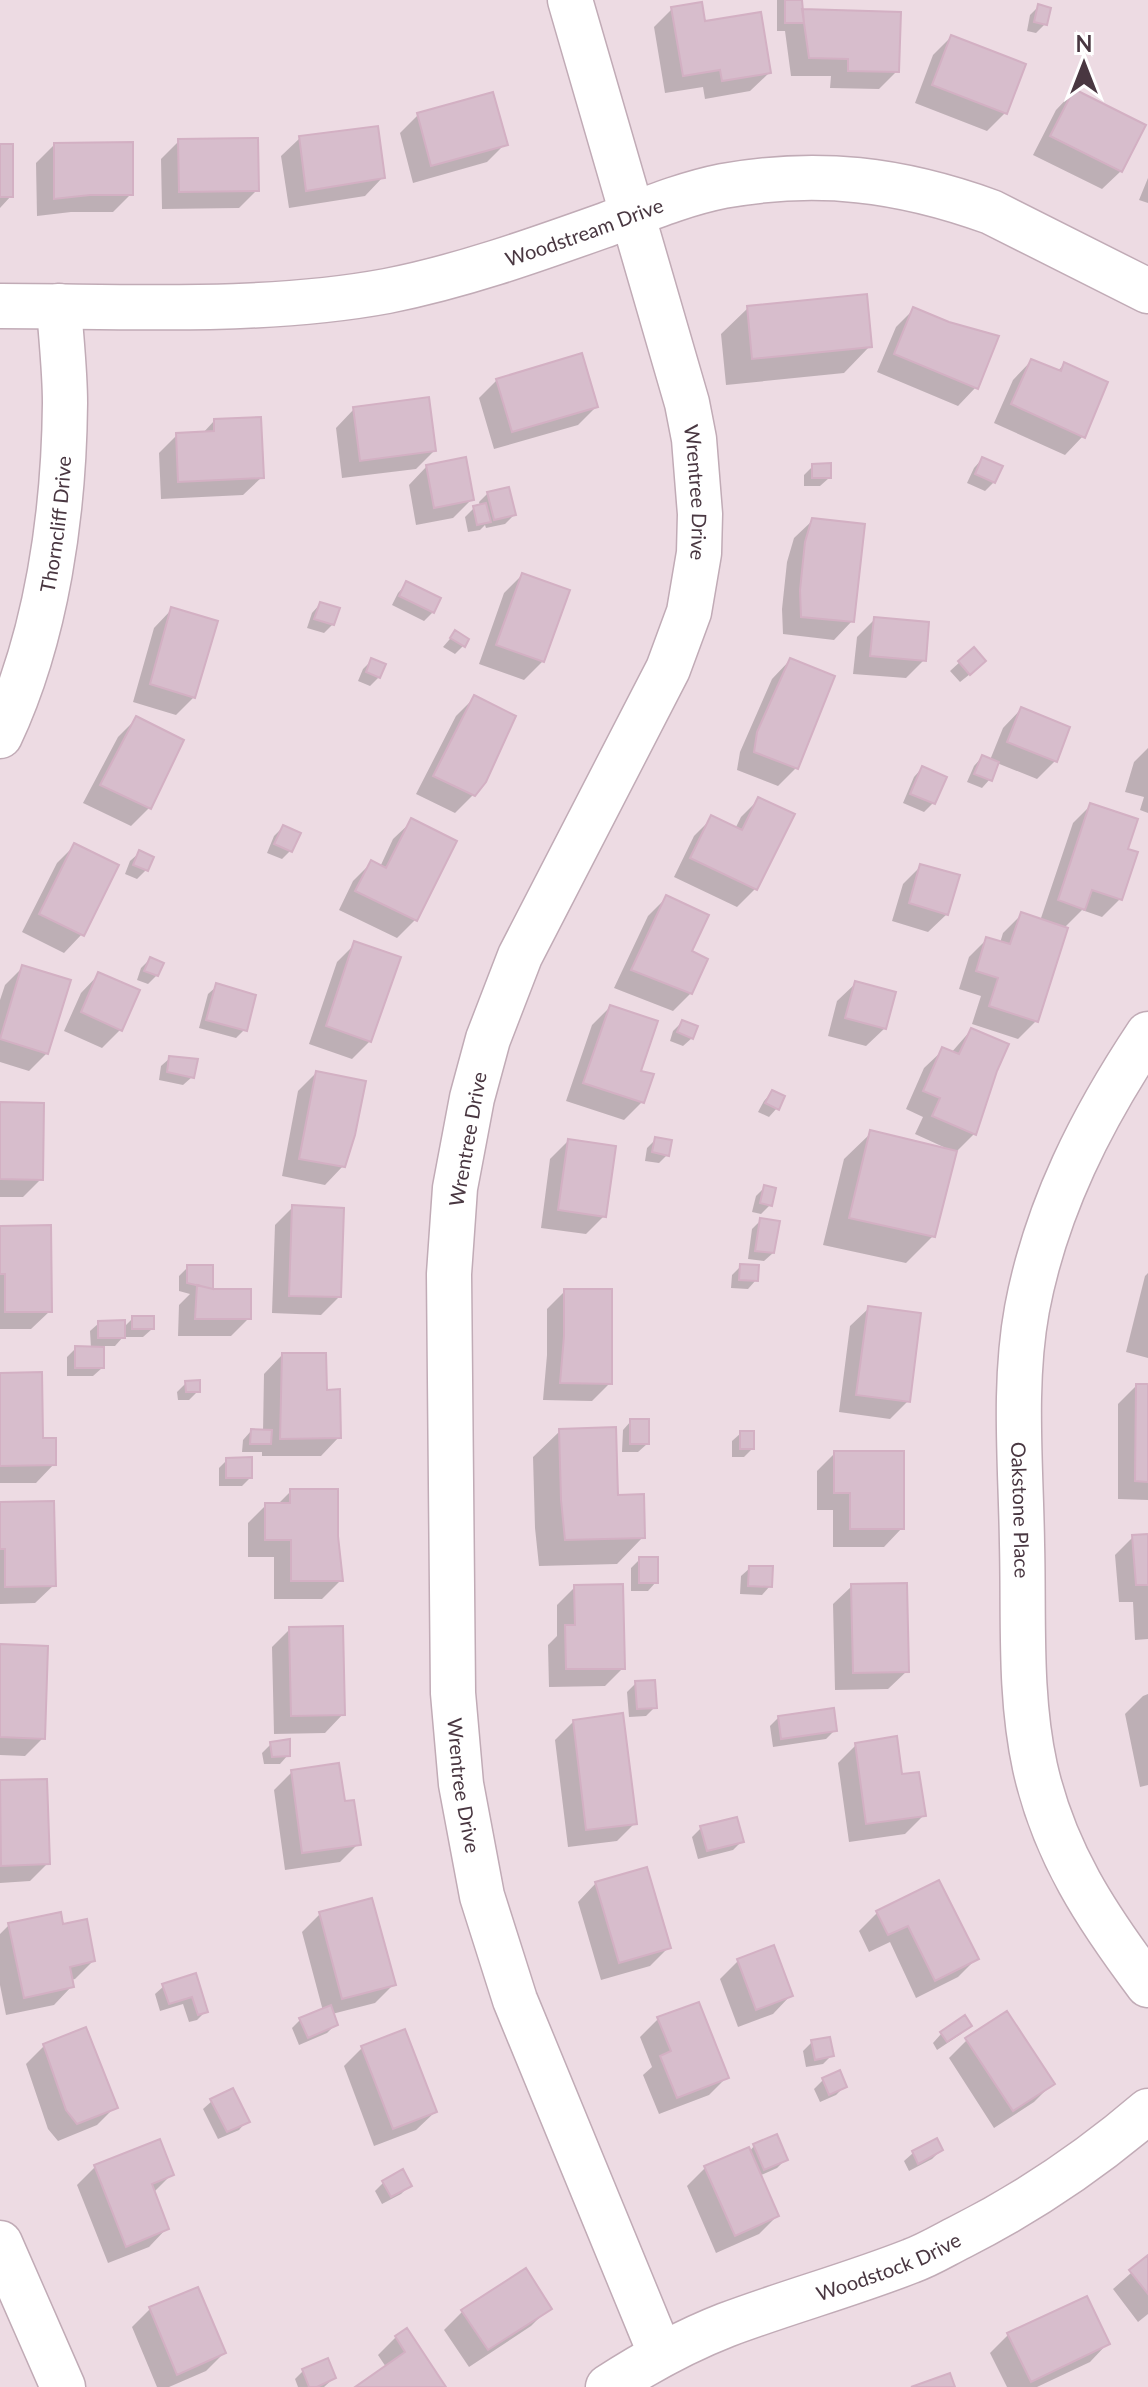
<svg xmlns="http://www.w3.org/2000/svg" width="1148" height="2387" font-family="Lato,sans-serif">
	<style>
		.residential { fill: #eddbe3 }
		.shadow { fill: #0003 }
		.building { fill: #d7bdcc; stroke: #d3b0c3; stroke-width: 2 }
		.lines { fill: none; stroke-linecap: round; stroke-linejoin: round }
		.minor-casing { stroke: #c1abb6; stroke-width: 47 }
		.minor { stroke: #fff; stroke-width: 44 }
		.labels { text-anchor: middle; dominant-baseline: central; stroke-width: 7; stroke-linejoin: round; paint-order: stroke }
		.street-label { font-size: 20px; fill: #493741; stroke: #fff }
	</style>
	<rect width="100%" height="100%" fill="#f5e9ee"/>
	<path class="residential" d="M0 0H1148V2387H0Z"/>
	<path class="shadow" d="M777 0H801L802 11 897 71 879 89 830 88 831 76H791L785 31H777Z
		M1039 6 1045 24 1036 33 1027 31 1030 15Z
		M672 9 704 23 769 73 750 91 705 99 703 87 665 93 654 27Z
		M951 37 1005 113 987 131 915 103 933 55Z
		M1074 91 1121 171 1102 189 1033 155 1056 110Z
		M418 115 505 144 487 162 413 183 400 133Z
		M300 138 383 177 365 196 289 208 281 156Z
		M179 141 257 190 239 208 162 209 161 159Z
		M54 145 131 194 113 212H71L37 216 36 163Z
		M0 146 11 196 0 208Z
		M1148 178V203L1139 200Z
		M748 308 870 346 844 373 726 385 721 334Z
		M914 309 976 387 958 406 877 372 896 327Z
		M1031 361 1057 372 1064 364 1083 436 1065 455 994 423 1013 380Z
		M497 380 596 407 578 425 494 449 479 398Z
		M354 409 434 451 416 469 342 478 336 428Z
		M214 421 262 477 243 495 161 499 159 453 177 435 202 434Z
		M982 459 994 482 985 491 967 483 974 468Z
		M427 466 471 500 453 518 416 525 409 485Z
		M813 466 829 478 820 486H804V475Z
		M488 493 514 515 505 524 486 528 485 525 480 530 468 532 465 517 474 508 480 506 479 502Z
		M813 520 852 621 834 640 783 634 782 609 787 562 794 538Z
		M522 575 543 661 524 680 479 664 504 593Z
		M406 584 433 612 424 621 392 605 398 593Z
		M320 604 333 624 324 633 307 628 312 613Z
		M172 609 194 697 176 715 133 702 154 628Z
		M875 619 924 660 906 678 853 674 857 637Z
		M455 633 463 646 455 654 443 647Z
		M973 650 975 670 960 682 950 671Z
		M372 660 379 677 370 686 358 681 363 669Z
		M790 660 796 768 778 786 737 770 740 752 772 679Z
		M474 698 473 795 455 813 416 794 456 716Z
		M1021 709 1055 761 1037 779 997 763 990 779 982 788 967 782 974 766 982 757 990 760 1003 728Z
		M136 719 181 741 149 808 131 826 83 803 118 737Z
		M1148 748V813L1140 810 1144 797 1125 792 1134 762Z
		M922 768 933 803 924 812 903 803 914 777Z
		M759 799 792 815 755 889 737 907 674 877 694 836 712 818 735 829 741 817Z
		M1091 805 1125 850 1120 899 1102 917 1082 910 1064 928 1036 1021 1018 1039 972 1024 981 996 959 989 969 957 987 939 1000 943 1003 933 1021 915 1040 921 1073 823Z
		M412 821 415 920 397 938 339 910 353 881 371 863 380 867 393 839Z
		M283 827 291 850 282 859 267 853 274 836Z
		M75 845 82 934 64 953 22 932 57 863Z
		M139 853 146 870 137 879 125 874 130 861Z
		M921 866 947 914 928 932 892 921 903 884Z
		M666 898 689 952 691 993 673 1011 614 988 648 916Z
		M355 944 370 1041 352 1059 309 1044 337 962Z
		M150 959 157 975 148 984 137 980 141 968Z
		M23 967 47 1053 29 1071 0 1062V1000L5 985Z
		M99 974 121 1029 102 1048 64 1031 81 993Z
		M856 983 885 1028 866 1046 828 1036 837 1001Z
		M217 986 245 1029 236 1038 199 1028 208 994Z
		M610 1007 639 1072 642 1102 624 1120 566 1101 592 1025Z
		M682 1022 692 1038 683 1046 670 1041 673 1031Z
		M971 1030 995 1070 974 1134 956 1152 933 1236 906 1263 823 1245 844 1159 871 1133 948 1149 915 1134 923 1117 906 1109 924 1068 943 1050 951 1053Z
		M170 1058 192 1077 183 1085 159 1080 161 1066Z
		M316 1073 343 1166 325 1185 282 1176 298 1091Z
		M772 1092 777 1108 769 1117 758 1112 764 1101Z
		M0 1104 41 1179 23 1197H0Z
		M656 1139 667 1155 659 1163 645 1161 647 1148Z
		M568 1141 604 1216 586 1234 541 1228 550 1159Z
		M765 1187 770 1205 761 1214 752 1212 756 1196Z
		M293 1207 339 1297 321 1315 272 1313 275 1225Z
		M761 1220 773 1253 764 1261 748 1259 752 1229Z
		M0 1228 50 1311 31 1329H0Z
		M741 1266 756 1280 748 1289 731 1288 732 1275Z
		M188 1267 211 1291 249 1318 231 1336H178L179 1305 190 1294 179 1291V1276Z
		M1148 1273V1358L1126 1352 1145 1276Z
		M565 1291 610 1383 592 1401 543 1400 547 1355V1309Z
		M869 1308 908 1401 890 1419 839 1412 850 1326Z
		M133 1318 152 1329 143 1337H123L115 1346H102V1368L93 1376H67V1357L76 1348H91L90 1331 99 1323 123 1328Z
		M282 1355 325 1392 339 1437 321 1456H262V1452H242L243 1440 251 1431 263 1432 264 1374Z
		M0 1375 54 1464 36 1483H0Z
		M186 1383 198 1391 189 1400H178L177 1392Z
		M1136 1386H1148V1500L1118 1499V1404Z
		M631 1421 647 1444 638 1452H622L623 1430Z
		M560 1431 616 1497 643 1537 617 1564 539 1566 535 1528 533 1457Z
		M741 1433 752 1449 744 1457H732V1441Z
		M835 1453 902 1528 884 1547H833V1510H817V1471Z
		M227 1460 250 1478 242 1486H219V1468Z
		M291 1491 336 1536 340 1581 322 1599H274V1557H248V1523L266 1505H277Z
		M0 1504 54 1585 35 1603 0 1604Z
		M1148 1536V1639L1135 1640 1133 1602H1119L1115 1555 1133 1537Z
		M640 1559 656 1582 648 1591H631V1568Z
		M750 1568 770 1586 762 1595 740 1594 741 1576Z
		M852 1586 907 1671 888 1689 835 1690 833 1604Z
		M575 1587 623 1668 605 1686 549 1687 548 1645 557 1636V1605Z
		M290 1629 343 1714 325 1733 274 1734 272 1647Z
		M0 1647 43 1738 25 1756 0 1755Z
		M636 1683 655 1707 646 1716 629 1717 627 1692Z
		M1148 1694V1785L1140 1787 1125 1714 1143 1696Z
		M778 1718 835 1730 826 1739 773 1747 770 1726Z
		M574 1721 635 1823 617 1841 568 1847 555 1740Z
		M271 1744 288 1755 280 1764H264L262 1753Z
		M856 1745 900 1776 923 1816 905 1834 849 1842 838 1763Z
		M292 1772 343 1803 358 1844 340 1862 285 1870 274 1790Z
		M45 1781 48 1863 30 1881 0 1883V1782Z
		M701 1828 742 1841 733 1850 698 1859 692 1837Z
		M938 1882 976 1959 958 1977 916 1998 890 1942 869 1952 859 1931 877 1913Z
		M596 1883 668 1948 650 1966 601 1980 578 1902Z
		M320 1914 393 1985 375 2003 332 2014 336 2024 327 2033 299 2045 292 2028 300 2020 323 2011 302 1932Z
		M9 1925 62 1927 93 1961 75 1979 71 1980 72 1986 54 2005 6 2015 0 1985V1934Z
		M738 1961 791 1995 773 2014 738 2027 720 1979Z
		M195 1976 206 2011 197 2020 189 2022 183 2004 160 2011 155 1994 164 1986Z
		M658 2019 727 2077 709 2095 659 2114 643 2075 652 2067 640 2037Z
		M969 2026 961 2034 937 2050 933 2043 941 2034Z
		M967 2040 1052 2084 1034 2102 994 2128 949 2058Z
		M812 2042 832 2055 823 2064 806 2067 803 2051Z
		M44 2046 115 2107 97 2125 58 2141 48 2129 26 2064Z
		M362 2048 435 2112 416 2130 374 2146 344 2066Z
		M823 2080 845 2086 836 2095 820 2102 814 2089Z
		M212 2101 247 2121 239 2130 218 2139 203 2109Z
		M754 2146 786 2159 777 2168 759 2176 777 2216 759 2234 716 2253 687 2186 705 2168 749 2152Z
		M941 2150 932 2159 909 2171 904 2161 913 2153Z
		M95 2167 172 2174 153 2193 167 2228 149 2247 108 2263 77 2185Z
		M383 2183 410 2185 401 2194 382 2204 375 2191Z
		M1148 2258V2314L1138 2322 1113 2289Z
		M197 2289 224 2353 206 2371 169 2387H157L132 2327 150 2309Z
		M549 2308 531 2326 469 2367 444 2330 462 2312Z
		M1008 2335 1108 2343 1090 2362 1037 2387H1007L990 2353Z
		M396 2337 444 2387H356L386 2367 378 2355Z
		M303 2371 334 2378 324 2387H298L295 2379Z"/>
	<path class="building" d="M785 0H802L804 23H785Z
		M702 2 705 21 761 12 771 73 722 81 720 70 683 76 671 7Z
		M1038 4 1051 8 1047 25 1034 22Z
		M802 9 901 12 899 72 848 71V59L809 58Z
		M951 35 1026 64 1007 114 932 85Z
		M1074 89 1146 125 1122 172 1050 136Z
		M493 92 508 145 431 166 417 113Z
		M378 126 385 178 306 191 299 136Z
		M258 138 259 191 179 192 178 139Z
		M133 142V195H90L54 199V143Z
		M0 144H13V197H0Z
		M867 294 872 347 752 359 747 306Z
		M913 307 949 322 999 336 978 389 894 354Z
		M582 353 598 407 512 432 496 379Z
		M1031 359 1061 371 1064 362 1108 382 1085 438 1011 404Z
		M429 397 436 451 360 461 353 407Z
		M261 417 264 478 178 482 176 433 214 431V419Z
		M466 457 474 500 434 508 426 465Z
		M982 457 1003 466 995 483 975 474Z
		M831 463V478H812V464Z
		M509 487 516 515 494 520 487 492Z
		M486 503 491 522 477 525 473 506Z
		M812 518 865 524 854 622 801 617 800 590 805 542Z
		M522 573 570 590 544 662 496 645Z
		M406 581 441 598 434 613 399 596Z
		M320 602 340 608 334 625 314 619Z
		M171 607 218 621 195 698 150 684Z
		M874 617 929 622 926 661 870 656Z
		M455 630 469 639 465 647 450 638Z
		M974 647 986 661 970 675 958 661Z
		M371 658 386 664 380 678 366 672Z
		M790 658 835 676 798 769 754 752 757 732Z
		M474 695 516 716 486 782 475 796 433 776Z
		M1021 707 1070 727 1057 762 1007 742Z
		M136 716 184 740 151 809 100 785Z
		M982 755 999 762 992 781 974 774Z
		M922 766 947 777 935 804 910 794Z
		M758 797 795 814 757 890 690 858 711 815 742 830Z
		M1090 803 1138 819 1128 849 1138 852 1122 900 1092 890 1085 910 1058 900Z
		M411 818 457 841 417 921 355 891 371 860 386 868Z
		M283 825 301 833 292 852 274 844Z
		M74 843 119 865 84 936 39 914Z
		M139 850 154 857 148 871 133 865Z
		M920 864 960 875 948 915 909 903Z
		M666 895 709 915 692 951 708 959 692 994 631 970Z
		M1021 912 1068 928 1038 1022 989 1006 998 978 976 971 986 937 1010 944Z
		M354 941 401 957 371 1042 326 1026Z
		M150 957 164 963 158 976 144 971Z
		M22 965 71 980 48 1054 0 1039Z
		M98 972 140 990 122 1031 81 1012Z
		M855 981 896 992 886 1029 845 1018Z
		M216 983 256 995 247 1031 206 1020Z
		M610 1005 658 1021 641 1071 654 1074 644 1103 583 1083Z
		M682 1020 698 1026 693 1039 677 1032Z
		M971 1028 1009 1044 997 1071 976 1135 932 1116 940 1098 923 1091 942 1047 959 1054Z
		M169 1056 198 1059 194 1078 167 1072Z
		M316 1071 366 1081 355 1135 345 1167 299 1159Z
		M772 1090 785 1096 779 1110 765 1103Z
		M0 1102 44 1103 43 1180 0 1179Z
		M870 1130 957 1151 935 1237 849 1218Z
		M655 1137 672 1140 669 1156 652 1152Z
		M568 1139 616 1146 606 1217 558 1210Z
		M764 1185 776 1188 772 1206 760 1203Z
		M292 1205 344 1208 341 1297 289 1296Z
		M760 1218 780 1221 774 1253 755 1251Z
		M51 1225 52 1312H5V1274H0V1226Z
		M740 1264 759 1265 758 1281 739 1280Z
		M187 1265H213V1289L187 1283Z
		M197 1285 213 1289H251V1319H195Z
		M564 1289H612V1384L560 1383 564 1336Z
		M868 1306 921 1313 910 1402 856 1395Z
		M132 1316H154V1329H132Z
		M125 1320V1338H98V1321Z
		M75 1346 104 1347V1368H75Z
		M282 1353H326L327 1390 340 1389 341 1438 280 1439Z
		M42 1372 43 1438H56V1465L0 1466V1373Z
		M200 1380V1392H186L185 1381Z
		M1136 1384H1148V1482L1135 1481Z
		M630 1419H649V1444H630Z
		M616 1427 618 1495 644 1494 645 1538 565 1540 561 1500 559 1429Z
		M251 1429 272 1430 271 1444H250Z
		M740 1431H754V1449H740Z
		M834 1451H904V1529H850V1493H834Z
		M252 1457V1478H226V1458Z
		M290 1489H338V1536L343 1581H291V1540H265V1503H290Z
		M54 1501 56 1586 5 1587V1549H0V1502Z
		M1148 1534V1585H1136L1132 1535Z
		M639 1557H658V1583H639Z
		M749 1566H773L772 1587 748 1586Z
		M907 1583 909 1672 853 1673 851 1584Z
		M623 1584 625 1669H566L565 1625H575L574 1585Z
		M343 1626 345 1715 291 1716 289 1627Z
		M0 1644 48 1646 45 1739 0 1737Z
		M655 1680 657 1708 637 1709 635 1681Z
		M834 1708 837 1731 781 1739 778 1716Z
		M623 1713 637 1824 586 1830 573 1720Z
		M897 1736 902 1774 919 1772 926 1816 866 1824 855 1743Z
		M290 1739V1756L272 1757 270 1742Z
		M339 1763 345 1801 354 1800 361 1845 302 1853 291 1770Z
		M47 1779 50 1864 1 1866 0 1780Z
		M737 1817 744 1842 707 1851 700 1826Z
		M647 1867 671 1948 619 1963 595 1882Z
		M939 1880 979 1959 935 1981 908 1926 888 1935 876 1911Z
		M372 1898 396 1985 342 1999 319 1912Z
		M61 1912 63 1924 87 1919 95 1961 70 1967 74 1987 24 1998 8 1923Z
		M774 1945 793 1996 756 2010 737 1959Z
		M196 1973 208 2012 198 2015 192 1997 169 2004 162 1984Z
		M699 2002 729 2078 677 2098 660 2056 671 2051 657 2017Z
		M331 2005 338 2025 308 2038 299 2018Z
		M1007 2011 1055 2084 1013 2111 965 2038Z
		M965 2015 972 2026 947 2042 940 2032Z
		M86 2027 118 2108 77 2124 66 2110 43 2044Z
		M405 2029 437 2112 393 2129 361 2046Z
		M830 2037 834 2056 815 2060 811 2040Z
		M840 2070 847 2087 829 2095 822 2078Z
		M233 2088 250 2122 227 2132 210 2099Z
		M777 2134 788 2160 764 2170 753 2144Z
		M937 2138 943 2150 918 2164 912 2151Z
		M160 2139 174 2175 152 2184 169 2229 126 2247 94 2165Z
		M749 2147 779 2216 735 2236 704 2166Z
		M403 2169 412 2186 391 2197 382 2181Z
		M1148 2255V2294L1129 2270Z
		M526 2268 552 2309 488 2350 461 2310Z
		M198 2287 226 2353 177 2375 149 2307Z
		M1087 2296 1110 2344 1031 2382 1007 2333Z
		M407 2328 446 2387H355L405 2352 395 2336Z
		M328 2358 336 2378 317 2387H309L302 2369Z
		M950 2373 955 2387H911Z"/>
	<g class="lines">
		<g class="minor-casing">
			<g id="minor">
				<path id="s1" d="M570 0 687 403 694 439 700 514 699 553 689 612 668 669 520 956 488 1039 472 1098 455 1188 449 1274 453 1693 461 1784 482 1896 515 2000 661 2355"/>
				<path id="s2" d="M0 306C126 306 263 314 387 291 463 276 535 250 608 224 645 210 683 194 723 186 818 169 900 179 991 212L1148 291"/>
				<path id="s3" d="M0 736C47 636 64 513 65 403 65 371 61 338 59 306"/>
				<path id="s4" d="M1148 1034C1092 1118 1046 1208 1027 1309 1013 1385 1021 1467 1022 1544 1024 1618 1019 1694 1035 1767 1054 1852 1096 1916 1148 1985"/>
				<path d="M0 2243 63 2387"/>
				<path id="s5" d="M608 2387C645 2363 685 2341 726 2325 787 2302 850 2285 911 2261 928 2255 944 2245 960 2237 1027 2203 1091 2160 1148 2111"/>
			</g>
		</g>
		<use href="#minor" class="minor"/>
	</g>
	<g class="labels">
		<g class="street-label">
			<text stroke="none"><textPath href="#s2" startOffset="594">Woodstream Drive</textPath></text>
			<text stroke="none"><textPath href="#s1" startOffset="510">Wrentree Drive</textPath></text>
			<text stroke="none"><textPath href="#s3" startOffset="220">Thorncliff Drive</textPath></text>
			<text transform="translate(467 1139) rotate(-80)">Wrentree Drive</text>
			<text stroke="none"><textPath href="#s4" startOffset="504">Oakstone Place</textPath></text>
			<text stroke="none"><textPath href="#s1" startOffset="1854">Wrentree Drive</textPath></text>
			<text stroke="none"><textPath href="#s5" startOffset="306">Woodstock Drive</textPath></text>
		</g>
	</g>
	<g transform="translate(1084 64)" stroke="#ffffff" stroke-width="6" paint-order="stroke">
	<path d="M0-6L14 30L0 20L-14 30Z" fill="#493741"/>
	<text y="-12" font-size="22" font-weight="bold" text-anchor="middle" fill="#493741">N</text>
	</g>
</svg>
